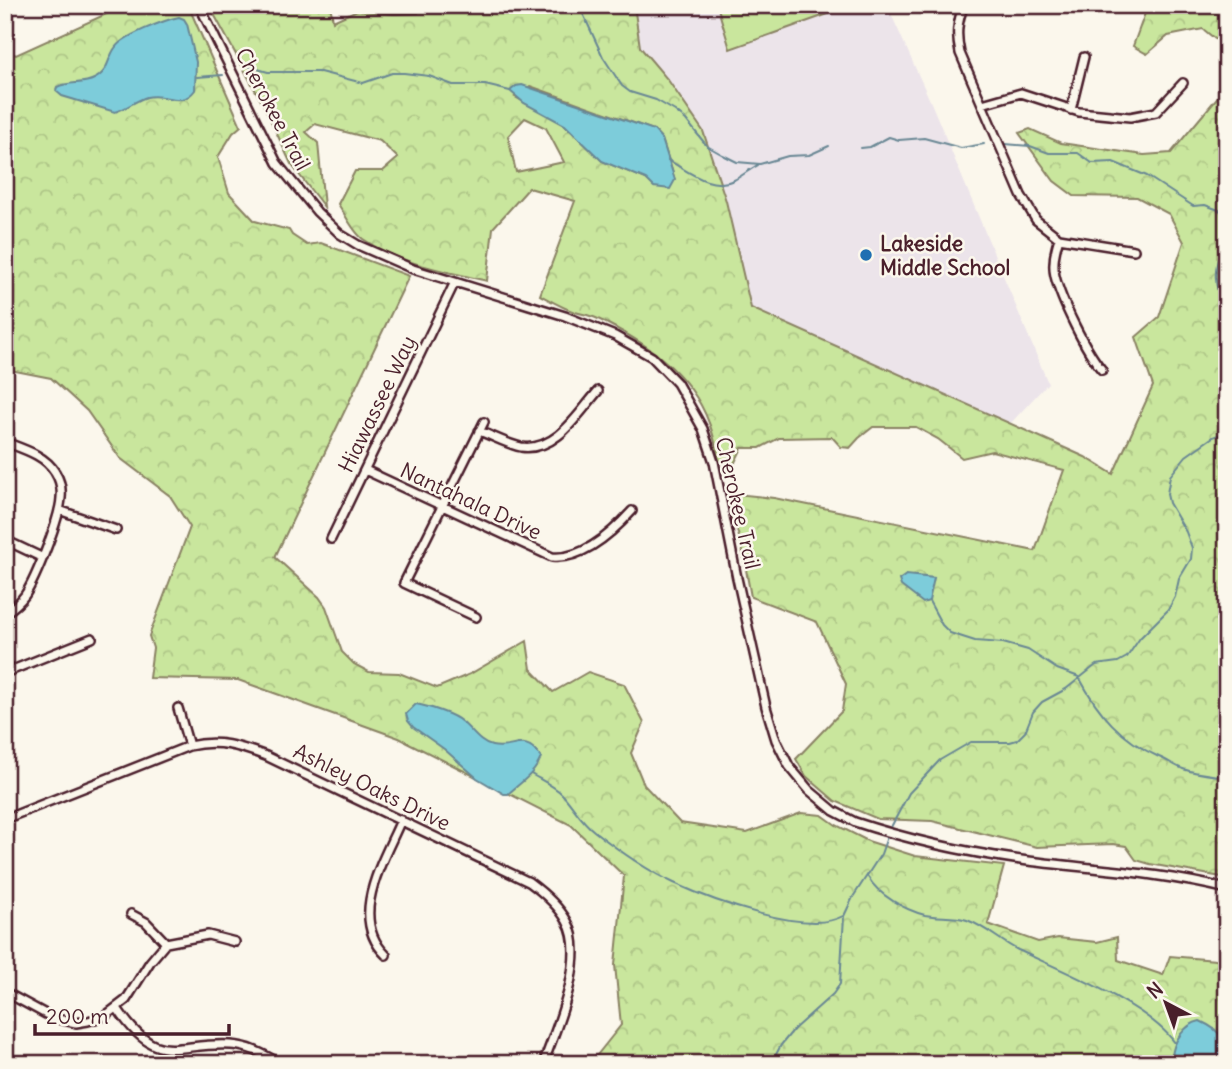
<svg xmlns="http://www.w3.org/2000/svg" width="1232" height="1069" font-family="Delius,sans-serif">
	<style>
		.built { fill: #ece4ea }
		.green { fill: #c9e69d; stroke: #8a8264; stroke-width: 2 }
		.forest { fill: url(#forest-crowns); stroke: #8a8264; stroke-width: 2; fill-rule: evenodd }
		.water { fill: #7dccda; stroke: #698794; stroke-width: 2 }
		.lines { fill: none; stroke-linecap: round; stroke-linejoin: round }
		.stream { stroke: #698794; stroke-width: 2 }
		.minor-casing { stroke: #4a1f2b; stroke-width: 12 }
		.minor { stroke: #fbf7ec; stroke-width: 7 }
		.poi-dot { fill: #1f6fb2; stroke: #fbf7ec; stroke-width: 2.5 }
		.labels { text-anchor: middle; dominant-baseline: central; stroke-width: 5; stroke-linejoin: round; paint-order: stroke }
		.street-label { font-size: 21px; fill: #4a1f2b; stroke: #fbf7ec }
		.poi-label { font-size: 21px; font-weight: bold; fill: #4a1f2b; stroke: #fbf7ec; text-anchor: start }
	</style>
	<defs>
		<pattern id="forest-crowns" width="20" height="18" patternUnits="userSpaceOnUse" patternTransform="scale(1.75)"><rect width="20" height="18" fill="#c9e69d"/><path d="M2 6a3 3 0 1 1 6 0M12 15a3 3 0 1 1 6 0" fill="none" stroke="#aec587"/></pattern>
	</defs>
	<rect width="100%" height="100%" fill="#fbf7ec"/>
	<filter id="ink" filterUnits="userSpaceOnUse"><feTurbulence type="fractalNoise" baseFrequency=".0143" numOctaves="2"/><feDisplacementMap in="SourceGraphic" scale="14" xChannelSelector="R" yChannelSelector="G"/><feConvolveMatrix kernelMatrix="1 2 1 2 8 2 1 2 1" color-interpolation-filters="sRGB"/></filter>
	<g filter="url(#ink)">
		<path class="built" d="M634 5H887L932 105 1048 383 1009 425 751 308 726 201 668 80 640 47Z"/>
		<path class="green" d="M717 5H826L828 14 730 49Z"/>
		<path class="forest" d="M126 5H188L241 126 233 133 218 157 229 193 255 221 289 230 292 235 307 245 321 243 409 276 275 557 319 597 326 607 342 652 354 664 369 672 399 673 437 688 470 674 527 641 531 669 553 692 588 672 624 684 644 723 631 753 644 785 680 823 747 833 801 813 822 815 836 825 868 841 915 856 1004 866 988 924 1038 942 1058 938 1097 942 1117 937 1118 960 1163 975 1170 956 1227 961V998L1224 1000 1223 1020 1227 1025V1064H590L621 1025 615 965 624 876 571 825 399 738 238 680 149 678 153 648 149 636 190 527 170 496 120 458 87 411 51 378 5 369V50L16 55Z
			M209 5H330L333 21 357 10 394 14 418 13 417 5H478L479 9 531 15 527 5H634L640 47 668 80 703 131 726 201 751 308 1085 457 1113 474 1153 386 1136 337 1159 317 1184 242 1169 214 1137 197 1074 196 1054 181 1019 133 1030 129 1061 143 1144 155 1171 153 1221 93 1226 48 1203 29 1168 36 1147 54 1133 46 1148 5H1227V878L1150 864 1136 860 1126 846 1113 844 1037 847 932 821 878 819 835 801 806 776 796 759 842 711 846 684 817 622 751 597 741 542 728 506 727 493 774 498 1035 551 1064 470 992 451 962 458 938 439 916 427H873L859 438 850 448 841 447 832 437 779 438 760 448H742L734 464 726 465 719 460C716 447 714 435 709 423 690 371 642 340 596 318 589 315 582 314 575 312 563 308 551 301 540 295L575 201 529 188 493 228 487 281C445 271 399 264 363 239 353 232 345 214 338 204L355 171H383L398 158 380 141 315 124 306 132 318 143 324 207 291 164 265 108ZM530 86 654 130 662 139 675 180 655 187 646 179 602 161 565 125 515 97ZM525 118 546 128 564 162 516 172 508 136Z"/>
		<path class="water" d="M179 17 184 19 187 24 196 62 195 90C181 109 165 92 147 97 136 100 126 109 115 112L62 96 56 91 57 87C69 81 83 85 94 79 109 72 107 59 115 48 122 36 165 20 179 17Z
			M522 85 654 130 662 139 675 180 670 189 654 187 646 179 602 161 565 125 524 103 510 91 516 86Z
			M906 575 934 578 929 601 923 603 901 586 899 580Z
			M416 704C427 706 454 714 462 722 472 730 479 743 492 746 514 751 524 732 541 757 536 773 520 783 508 794H504L477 778 444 749 413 727 408 721 406 714Z
			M1200 1021C1222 1031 1227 1040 1227 1064H1178L1172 1057C1173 1041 1185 1024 1200 1021Z"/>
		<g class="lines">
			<path class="stream" d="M579 5 603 57 622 86 630 92 656 100 675 111 686 120 707 146 723 155 737 162 760 164 788 156 809 155 829 146
				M247 66 268 72H320L363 83 392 73H404L429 76 453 85H485L510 91
				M197 77 223 75
				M1005 144 1030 146 1049 153H1078L1092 163 1113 162 1147 176 1193 206 1205 205 1227 213
				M1227 147 1224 153 1227 163
				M861 148 870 147 889 137 899 140 924 138 961 148 984 144
				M668 160C688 171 711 191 734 180 742 176 750 169 758 165
				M1227 241C1211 264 1213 289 1227 312
				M929 601 942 625 950 633 975 641 1003 643 1028 650 1057 669 1079 677C1098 713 1121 740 1159 757 1167 760 1175 766 1183 769 1197 774 1212 775 1227 777
				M531 774C541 780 554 786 562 794 573 806 581 821 594 831 618 850 646 870 674 883 711 900 807 936 843 916
				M890 829 909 793 940 760 971 742H1010L1017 740 1025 732 1033 712 1042 702 1066 689 1096 665 1118 662 1127 657 1140 638 1168 610 1175 597 1179 579 1191 559 1192 548 1186 532 1169 503 1167 494 1170 476 1186 456 1213 437 1227 432
				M868 877C878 895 905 910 925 915 939 918 953 915 967 920 986 927 1000 941 1018 950 1061 970 1148 1005 1175 1043
				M771 1064 781 1045 794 1029 833 994 840 984 844 916 853 897 881 854 888 834"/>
			<g class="minor-casing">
				<path id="minor" d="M199 5 277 163 317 212 340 234 358 245 413 269 565 316 615 336 652 357 677 383 703 429 714 462 737 578 766 707 776 740 789 766 809 790 834 811 855 822C909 840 965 852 1021 860 1089 869 1160 872 1227 889
					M964 5C957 22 956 35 960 53L1021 195 1036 220 1059 238 1134 250
					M982 104 1021 93 1079 112 1130 117 1156 112 1183 83
					M1071 110 1084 57
					M1059 238C1055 250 1052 263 1055 276 1061 301 1086 351 1102 370
					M479 431C493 436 507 444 521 447 556 452 578 414 598 391
					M5 442C23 449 45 455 55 472 60 480 62 489 61 498 60 518 36 578 25 595 20 602 13 608 5 613
					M365 470 552 557C582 560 613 532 632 511
					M59 510 116 530
					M331 539 454 284
					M5 540 41 557
					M476 617 404 583 484 422
					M5 673 92 638
					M178 708 189 746
					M5 819 189 746C218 739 239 746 266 756L529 882C544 893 558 905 567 921 588 957 556 1029 543 1064
					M131 914 146 922 166 943
					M386 955C347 917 384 860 401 820
					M5 992 53 1018 76 1023 88 1021 105 1016 126 1000 150 962 166 943 208 935 235 942
					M117 1008C158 1069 173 1042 231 1045 250 1046 265 1055 281 1064"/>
			</g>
			<use href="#minor" class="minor"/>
		</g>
	</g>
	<circle class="poi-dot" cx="866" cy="255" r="7"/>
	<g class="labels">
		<g class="street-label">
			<text transform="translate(273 109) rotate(62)">Cherokee Trail</text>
			<text transform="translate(377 404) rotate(-64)">Hiawassee Way</text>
			<text transform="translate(471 501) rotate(25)">Nantahala Drive</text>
			<text transform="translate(738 503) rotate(77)">Cherokee Trail</text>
			<text transform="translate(372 787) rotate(26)">Ashley Oaks Drive</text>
		</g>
		<g class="poi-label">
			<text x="880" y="243">Lakeside<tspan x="880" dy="24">Middle School</tspan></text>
		</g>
	</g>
	<rect width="1232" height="1069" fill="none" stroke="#fbf7ec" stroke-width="28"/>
	<rect x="14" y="14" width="1204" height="1041" fill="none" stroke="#4a1f2b" stroke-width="2.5" filter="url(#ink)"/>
	<g transform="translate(1166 1003) rotate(319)" stroke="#fbf7ec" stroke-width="5" paint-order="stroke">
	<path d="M0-5L12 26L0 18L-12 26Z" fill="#4a1f2b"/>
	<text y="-10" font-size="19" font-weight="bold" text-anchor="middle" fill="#4a1f2b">N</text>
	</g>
	<path d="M35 1024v10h194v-10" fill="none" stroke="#4a1f2b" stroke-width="3.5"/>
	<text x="46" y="1024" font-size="21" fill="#4a1f2b" stroke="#fbf7ec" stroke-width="5" paint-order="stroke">200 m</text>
</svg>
